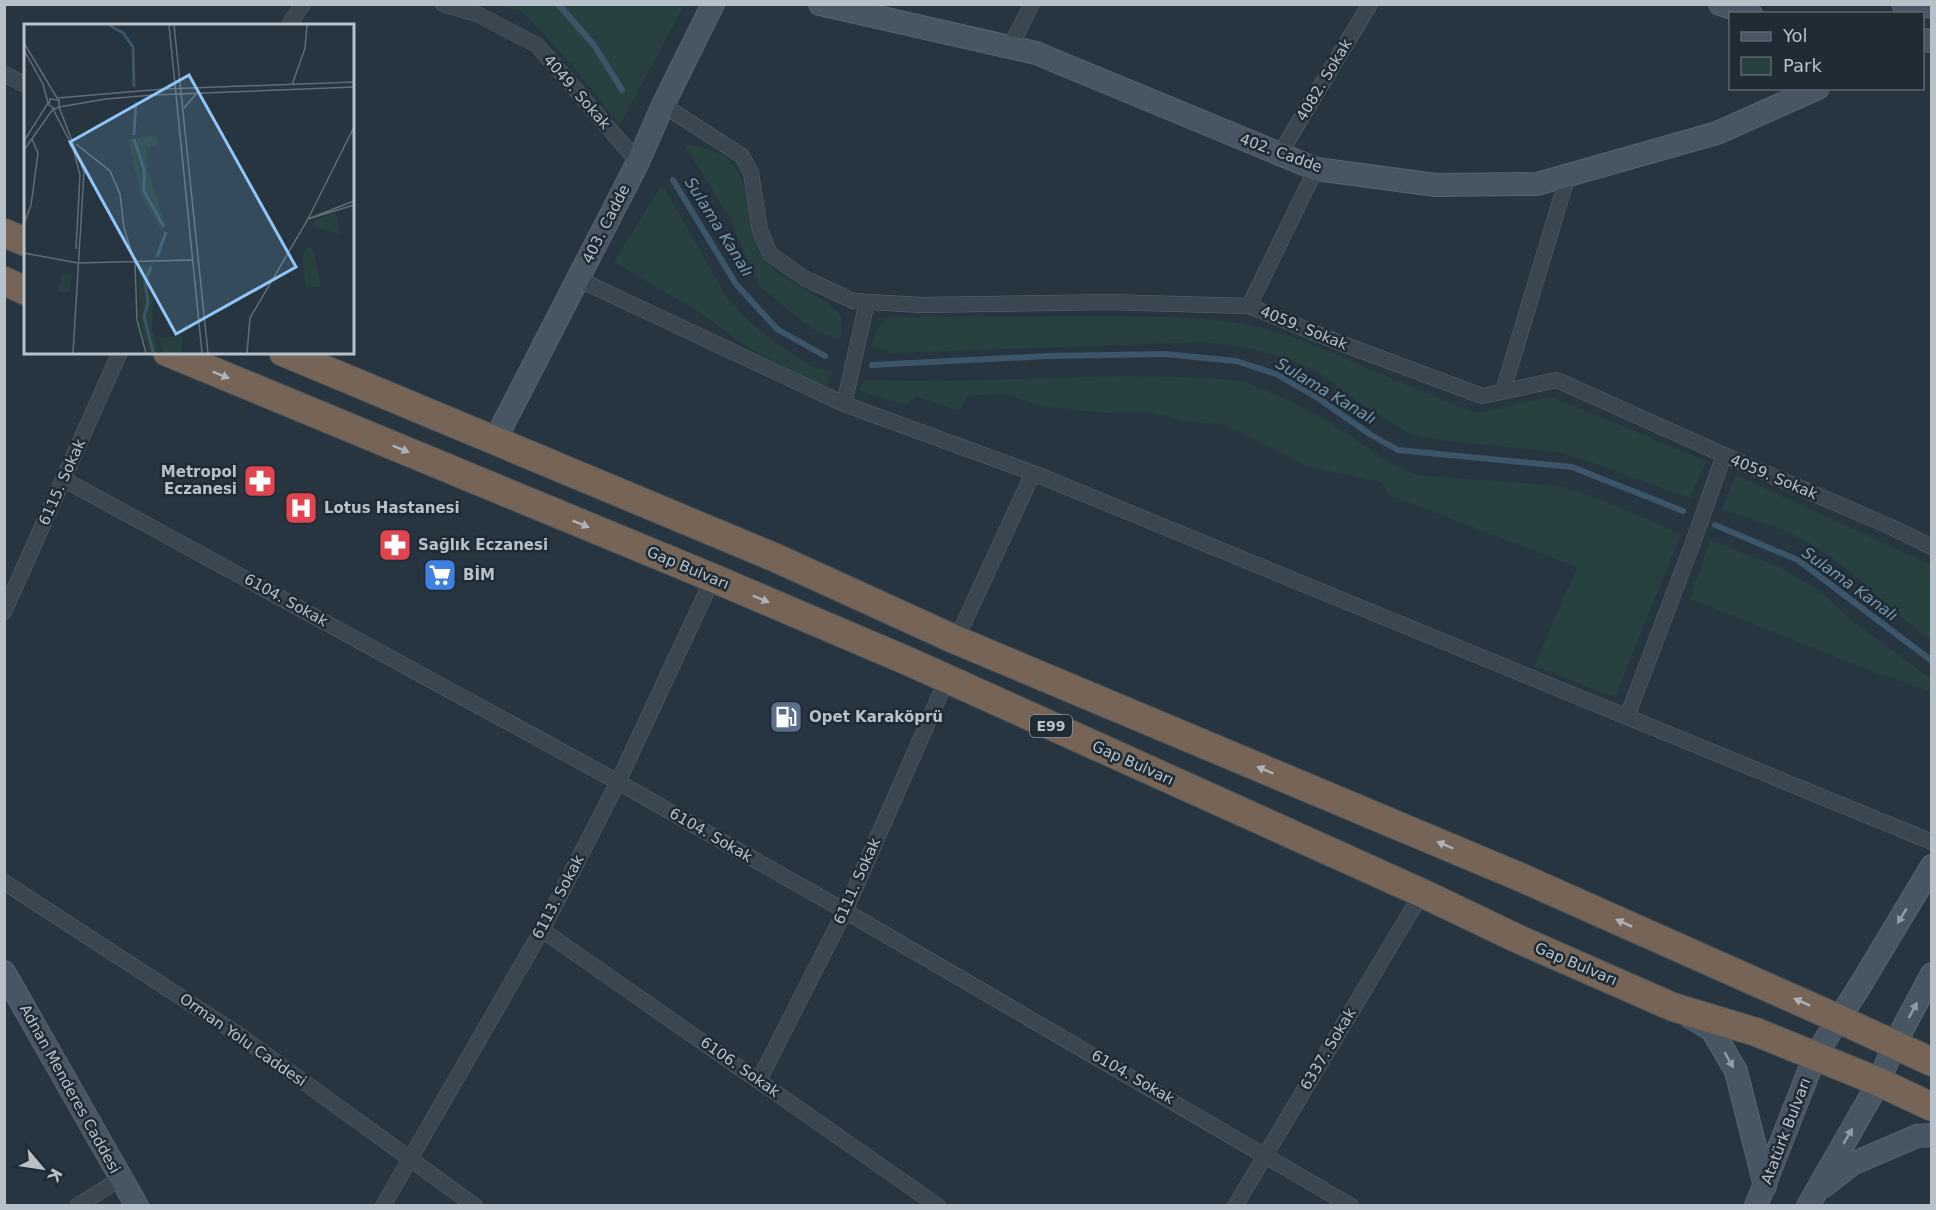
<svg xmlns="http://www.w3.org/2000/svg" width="1936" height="1210" font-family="'DejaVu Sans',sans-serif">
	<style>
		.green { fill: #284140 }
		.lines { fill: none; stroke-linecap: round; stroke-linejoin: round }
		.stream { stroke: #3c5568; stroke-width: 6 }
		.street-casing { stroke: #58646d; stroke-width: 16 }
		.secondary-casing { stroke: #58646d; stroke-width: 24 }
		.highway-casing { stroke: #45515a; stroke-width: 30 }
		.street { stroke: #3a4650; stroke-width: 15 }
		.secondary { stroke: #485663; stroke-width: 22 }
		.highway { stroke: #766557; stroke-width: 28 }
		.oneway { fill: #adb3b9 }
		.oneway2 { fill: #909ca6 }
		.labels { text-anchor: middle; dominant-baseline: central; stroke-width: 5; stroke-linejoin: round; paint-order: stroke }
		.shield { fill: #1f2b35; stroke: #89949d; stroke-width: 1.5 }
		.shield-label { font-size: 14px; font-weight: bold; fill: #b7c1ca }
		.street-label { font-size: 15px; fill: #b7c1ca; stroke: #1f2b35 }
		.poi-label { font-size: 15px; font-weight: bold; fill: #b7c1ca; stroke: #1f2b35; text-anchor: start }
		.water-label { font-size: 16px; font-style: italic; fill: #7896ac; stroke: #1f2b35 }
		.inset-river { fill: none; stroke: #3c5568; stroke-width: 3 }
		.inset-road { fill: none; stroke: #606d77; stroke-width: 1.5 }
		.view { fill: #90c6f6; fill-opacity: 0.15; stroke: #90c6f6; stroke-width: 3 }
		.inset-edge { fill: none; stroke: #b7c1ca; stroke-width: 3 }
	</style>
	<rect width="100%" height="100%" fill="#263540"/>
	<path class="green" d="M502 5H684L620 125 573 66 523 12Z
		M684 144C746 153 742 178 753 230 756 242 759 255 767 264 782 280 836 303 841 317 843 324 841 333 840 340L812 329 760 287 750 268 731 220Z
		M662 184 727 298 753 325 781 346 811 366 833 372 826 386 797 373 746 346 699 312 614 262Z
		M1096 316C1163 317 1225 314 1289 336 1338 353 1384 377 1432 395 1446 401 1460 408 1475 412 1488 415 1533 397 1554 398L1706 461 1690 498 1596 464 1558 452 1446 441 1408 433 1360 403 1324 376 1293 361 1246 347 1205 342 892 353 871 346 879 327 887 317Z
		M1129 376 1209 378 1243 381 1292 402 1334 425 1385 460 1416 475 1561 486 1602 500 1681 534 1615 697 1534 666 1577 567 1389 495 1381 482 1309 467 1222 424 1191 422 1152 413H1105L1040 406 1007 394 968 395 960 411 916 396 906 405 860 391 864 380 936 381Z
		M1736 475 1931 565V640C1885 607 1847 561 1796 536 1773 524 1746 518 1722 509Z
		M1710 540 1783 569 1821 592 1855 623 1931 679V692L1861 667 1690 599Z"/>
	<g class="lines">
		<path class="stream" d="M558 4 594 45 622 90
			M673 180 736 284 777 329 825 356
			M872 365 1048 356 1165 354 1236 361 1276 374 1318 398 1371 435 1398 450 1572 467 1683 511
			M1715 525 1798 560 1932 661"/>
		<g class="street-casing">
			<path id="street" d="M443 4 477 14 537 45 638 162
				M288 26 303 4
				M1010 47 1032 4
				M4 74 26 85
				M663 105 742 156 751 173 760 230 770 254 804 278 853 301 921 305 1108 302 1249 306 1335 341 1482 396 1557 380 1724 455 1891 527 1932 547
				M1279 155 1370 4
				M578 279 844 404 1033 473 1932 842
				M1249 306 1316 169
				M1503 391 1568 175
				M844 404 867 302
				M63 479 618 782 845 911 1351 1206
				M4 612 120 352
				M956 640 1033 473
				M1627 717 1694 540 1724 455
				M4 882 239 1035 475 1206
				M542 930 938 1206
				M759 1080 845 911 947 679
				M77 1206 120 1179
				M383 1206 542 930 618 782 713 578
				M1235 1206 1422 893"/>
		</g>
		<g class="secondary-casing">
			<path id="secondary" d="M820 4 1036 53 1316 169 1436 185 1537 184 1717 133 1818 88
				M1720 4 1751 14
				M1903 4 1932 7
				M1922 40 1932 41
				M494 442 638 162 663 105 713 4
				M4 972 137 1206
				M1690 1017 1712 1030 1736 1071 1765 1186
				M1824 1186 1852 1164 1917 1136 1932 1135
				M1756 1206 1815 1056 1858 989 1932 866
				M1808 1206 1879 1082 1894 1045 1932 974"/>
		</g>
		<g class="highway-casing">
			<path id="highway" d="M4 233 26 242
				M4 281 26 291
				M167 352 713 578 910 662 1422 893 1516 938 1673 1007 1756 1032 1879 1082 1932 1107
				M283 352 776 558 956 640 1520 877 1839 1019 1932 1062"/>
		</g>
		<use href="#street" class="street"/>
		<use href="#secondary" class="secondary"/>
		<use href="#highway" class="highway"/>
	</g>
	<defs><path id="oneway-solid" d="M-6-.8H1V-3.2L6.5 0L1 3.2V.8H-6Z" transform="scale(1.5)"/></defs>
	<g class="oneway">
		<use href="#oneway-solid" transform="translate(221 375) rotate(22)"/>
		<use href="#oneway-solid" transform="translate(401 449) rotate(22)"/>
		<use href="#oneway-solid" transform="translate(581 524) rotate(22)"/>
		<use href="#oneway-solid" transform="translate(761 599) rotate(23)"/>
		<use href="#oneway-solid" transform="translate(1265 770) rotate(-157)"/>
		<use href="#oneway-solid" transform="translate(1445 845) rotate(-157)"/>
		<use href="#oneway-solid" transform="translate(1624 923) rotate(-156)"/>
		<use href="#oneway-solid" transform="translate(1802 1002) rotate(-156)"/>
	</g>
	<g class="oneway2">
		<use href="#oneway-solid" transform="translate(1902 916) rotate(121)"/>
		<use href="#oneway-solid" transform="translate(1913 1010) rotate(-62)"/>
		<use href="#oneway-solid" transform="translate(1729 1060) rotate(60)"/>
		<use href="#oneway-solid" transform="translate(1848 1136) rotate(-60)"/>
	</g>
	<defs>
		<g id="pharmacy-square" transform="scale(1.725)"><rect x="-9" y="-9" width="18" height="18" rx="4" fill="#e0444e" stroke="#1f2b35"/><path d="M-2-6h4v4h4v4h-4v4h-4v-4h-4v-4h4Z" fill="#fff"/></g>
		<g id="hospital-square" transform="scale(1.725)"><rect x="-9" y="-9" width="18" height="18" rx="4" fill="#e0444e" stroke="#1f2b35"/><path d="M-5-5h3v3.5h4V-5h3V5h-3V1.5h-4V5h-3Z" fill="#fff"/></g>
		<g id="supermarket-square" transform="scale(1.725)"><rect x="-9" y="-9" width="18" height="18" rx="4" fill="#3f7fe0" stroke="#1f2b35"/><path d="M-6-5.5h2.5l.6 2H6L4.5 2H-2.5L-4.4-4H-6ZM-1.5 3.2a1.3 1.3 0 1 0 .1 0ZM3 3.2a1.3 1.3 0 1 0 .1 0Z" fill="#fff"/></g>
		<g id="fuel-square" transform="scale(1.725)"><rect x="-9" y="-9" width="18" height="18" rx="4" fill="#5c6f8a" stroke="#1f2b35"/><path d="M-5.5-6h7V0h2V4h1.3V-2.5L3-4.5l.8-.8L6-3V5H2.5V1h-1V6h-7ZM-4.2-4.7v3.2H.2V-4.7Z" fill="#fff"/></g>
	</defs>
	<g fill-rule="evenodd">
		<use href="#pharmacy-square" x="260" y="481"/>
		<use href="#hospital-square" x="301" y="508"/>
		<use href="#pharmacy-square" x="395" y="545"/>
		<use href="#supermarket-square" x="440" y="575"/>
		<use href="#fuel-square" x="786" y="717"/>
	</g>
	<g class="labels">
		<rect class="shield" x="1030" y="715" width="42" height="22" rx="4.5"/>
		<g class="shield-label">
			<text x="1051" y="726">E99</text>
		</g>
		<g class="street-label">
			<text transform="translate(1324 80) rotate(-59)">4082. Sokak</text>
			<text transform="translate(577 92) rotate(49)">4049. Sokak</text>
			<text transform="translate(1281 153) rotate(20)">402. Cadde</text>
			<text transform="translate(606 224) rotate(-63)">403. Cadde</text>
			<text transform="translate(1304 328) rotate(22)">4059. Sokak</text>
			<text transform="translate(1774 477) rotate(23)">4059. Sokak</text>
			<text transform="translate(62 482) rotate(-66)">6115. Sokak</text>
			<text transform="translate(688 568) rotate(23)">Gap Bulvarı</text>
			<text transform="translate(286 600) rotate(29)">6104. Sokak</text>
			<text transform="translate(1133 763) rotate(24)">Gap Bulvarı</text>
			<text transform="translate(711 835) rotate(30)">6104. Sokak</text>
			<text transform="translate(857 881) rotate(-66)">6111. Sokak</text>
			<text transform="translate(558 897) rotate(-62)">6113. Sokak</text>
			<text transform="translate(1576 964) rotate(23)">Gap Bulvarı</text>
			<text transform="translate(243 1040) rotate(35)">Orman Yolu Caddesi</text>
			<text transform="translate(1328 1049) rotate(-59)">6337. Sokak</text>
			<text transform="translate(740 1067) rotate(35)">6106. Sokak</text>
			<text transform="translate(1133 1077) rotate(30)">6104. Sokak</text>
			<text transform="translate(70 1089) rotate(61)">Adnan Menderes Caddesi</text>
			<text transform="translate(1786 1131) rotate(-69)">Atatürk Bulvarı</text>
		</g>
		<g class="poi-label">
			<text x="237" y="472" text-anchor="end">Metropol<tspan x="237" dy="17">Eczanesi</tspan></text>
			<text x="324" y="508">Lotus Hastanesi</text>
			<text x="418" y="545">Sağlık Eczanesi</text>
			<text x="463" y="575">BİM</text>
			<text x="809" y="717">Opet Karaköprü</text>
		</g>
		<g class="water-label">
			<text transform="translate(719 227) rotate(58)">Sulama Kanalı</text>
			<text transform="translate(1326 391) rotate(31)">Sulama Kanalı</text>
			<text transform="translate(1850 584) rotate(36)">Sulama Kanalı</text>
		</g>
	</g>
	<g transform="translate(24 24)">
		<rect width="330" height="330" fill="#263540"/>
		<path d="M132 111 134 121 121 123 124 146 142 203 121 165V143L113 123V114ZM104 115H108L117 146 118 167 138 204H135L117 172ZM312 189 315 210 289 203 291 196ZM289 223 297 262 282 264 278 234 283 224ZM130 241 124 257 129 275 128 303 135 329H125L116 299 114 242ZM38 249 48 250 45 268H34ZM158 312V329H140L135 314Z" fill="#284140"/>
		<path class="inset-river" d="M85 1 99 9 109 23 110 63M110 111 112 78M110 115 120 146V167L140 203M133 233 142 208M127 243 121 257 124 279 120 292 129 328"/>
		<path class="inset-road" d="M145 1 178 329M150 1 184 329M0 19 33 74 140 65 330 58M0 26 19 60 24 79 0 117M268 61 281 24 283 1M160 84 172 70M52 120 86 147 96 170 100 204 111 239 113 296 122 329M0 126 29 85 49 124 56 151 52 225M330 177 284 195 330 181M0 200 7 181 14 129 8 115M0 229 54 239 169 236M49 329 60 148 35 83V76L26 75 25 81 31 85 35 83 82 75 129 71 330 63M223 329 226 294 284 195 330 103"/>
		<path class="view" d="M165 51 272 243 152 310 46 118Z"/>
		<rect width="330" height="330" class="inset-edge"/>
	</g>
	<rect width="1936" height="1210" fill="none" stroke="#b7c1ca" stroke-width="12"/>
	<rect x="1729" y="12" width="195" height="78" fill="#1f2b35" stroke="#5c6771" stroke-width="1.5"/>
	<rect x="1741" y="32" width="30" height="9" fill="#485663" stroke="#5c6771" stroke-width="1.5"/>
	<text x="1783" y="42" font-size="18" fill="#b7c1ca">Yol</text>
	<rect x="1741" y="57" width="30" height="18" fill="#284140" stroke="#5c6771" stroke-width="1.5"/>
	<text x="1783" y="72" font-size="18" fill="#b7c1ca">Park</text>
	<g transform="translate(42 1168) rotate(119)" stroke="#1f2b35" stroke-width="4.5" paint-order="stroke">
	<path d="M0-4.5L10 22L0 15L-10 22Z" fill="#b7c1ca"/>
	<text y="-9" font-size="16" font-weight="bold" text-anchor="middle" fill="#b7c1ca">K</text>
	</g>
</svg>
